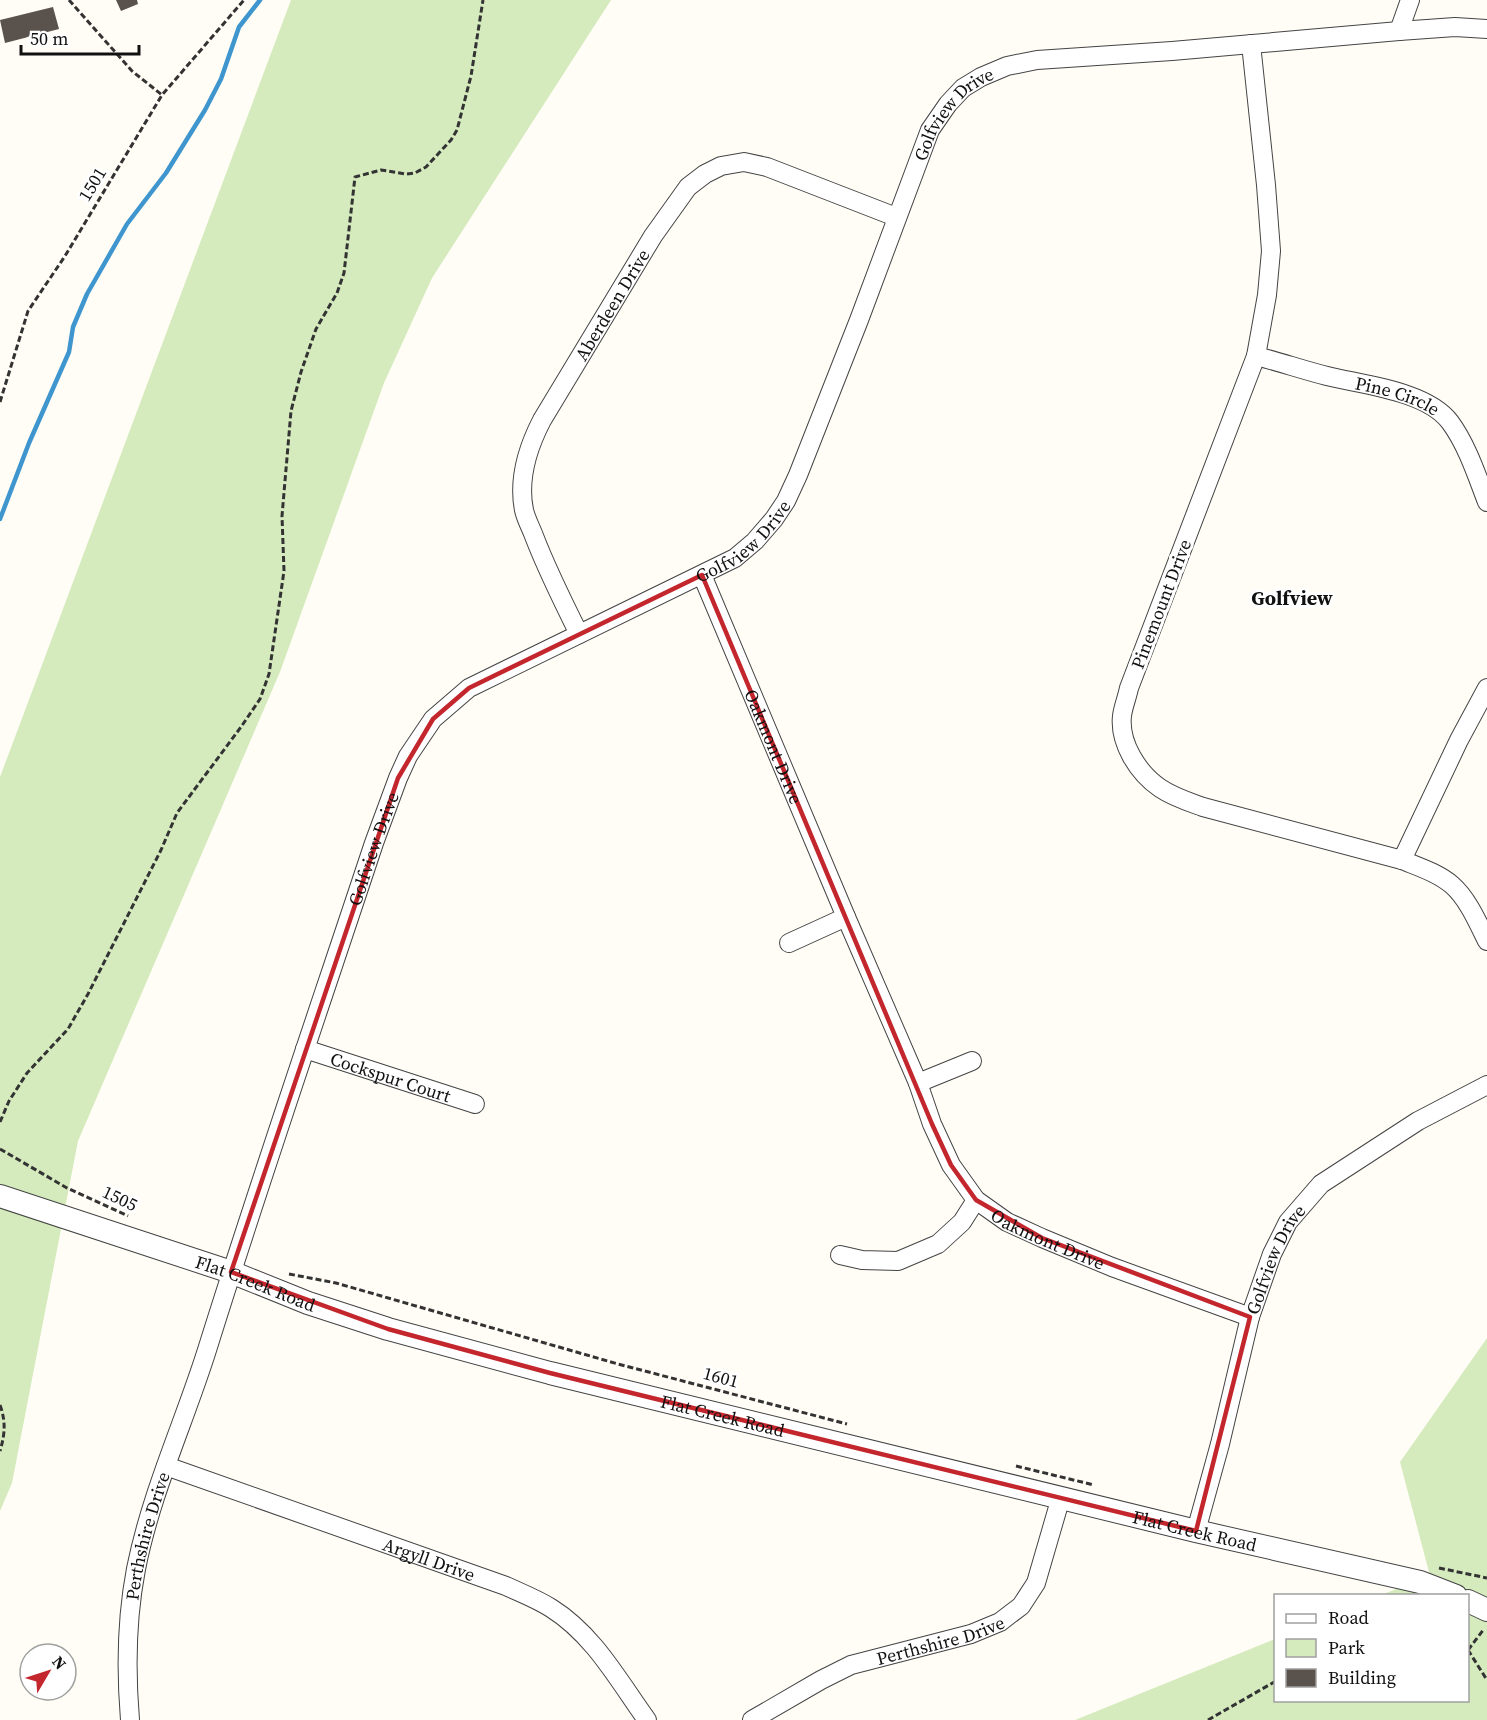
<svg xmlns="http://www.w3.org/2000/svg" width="1487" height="1720" font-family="'Source Serif 4',serif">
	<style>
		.green { fill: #d5ebbd }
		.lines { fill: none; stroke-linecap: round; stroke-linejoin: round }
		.stream { stroke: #3f96cf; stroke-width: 4.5 }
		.building { fill: #5a524d }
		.minor-casing { stroke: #444; stroke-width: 20 }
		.tertiary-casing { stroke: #444; stroke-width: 24 }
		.path { stroke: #333; stroke-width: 3; stroke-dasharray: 6 3; stroke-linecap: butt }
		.minor { stroke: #fff; stroke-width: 18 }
		.tertiary { stroke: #fff; stroke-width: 22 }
		.marked { fill: none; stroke: #c4262e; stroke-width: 4.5; stroke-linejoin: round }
		.labels { text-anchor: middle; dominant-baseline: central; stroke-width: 6; stroke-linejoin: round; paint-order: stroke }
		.street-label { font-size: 18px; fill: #111; stroke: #fff }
		.neighbourhood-label { font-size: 20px; font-weight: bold; fill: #111; stroke: #fff }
	</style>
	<rect width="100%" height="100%" fill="#fffdf5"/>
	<path class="green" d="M291 0H611L432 278 384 383 280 672 78 1141 12 1483 0 1511V777Z
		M1487 1338V1720H1075L1275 1639 1276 1700H1468V1596L1381 1595 1430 1576 1400 1462Z"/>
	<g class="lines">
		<path class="stream" d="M0 519 29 443 69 352 73 327 87 294 127 224 166 173 205 110 221 79 239 27 260 0"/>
	</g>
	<path class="building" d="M116 0H137L138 4 121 11Z
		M53 7 59 29 5 43 0 20Z"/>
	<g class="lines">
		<g class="minor-casing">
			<g id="minor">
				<path d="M1399 31 1410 0"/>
				<path d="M1251 44 1266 185 1271 251 1267 295 1256 356 1129 688C1127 698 1123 707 1122 716 1119 743 1138 773 1160 788 1173 797 1189 802 1203 807L1402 860C1419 867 1438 873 1452 885 1468 899 1478 923 1487 941"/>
				<path id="s1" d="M1256 356C1280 362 1303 370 1327 376 1363 385 1427 391 1450 422 1467 445 1477 476 1487 502"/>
				<path id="s2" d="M702 575 846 917 918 1083 932 1124 951 1165 976 1200 1007 1222 1042 1238 1112 1267 1250 1317"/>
				<path id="s3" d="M579 634C563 602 547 570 534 536 531 528 526 519 524 510 518 480 528 447 542 420L653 236 688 187 705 174 721 166 744 162 767 167 896 217"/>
				<path d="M1402 860 1459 740 1487 688"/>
				<path d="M789 943 846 917"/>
				<path id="s4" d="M305 1049 475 1104"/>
				<path d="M918 1083 972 1061"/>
				<path d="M840 1255 862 1260 898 1261 938 1244 962 1222 976 1200"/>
				<path id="s5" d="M166 1466 506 1586C521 1593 537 1599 551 1608 594 1635 618 1680 647 1720"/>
				<path id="s6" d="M1196 1531 1220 1444 1250 1317 1272 1254 1288 1222 1321 1184 1418 1121 1487 1085"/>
				<path id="s7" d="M130 1720C126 1672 127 1616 136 1569 151 1493 184 1423 207 1350 260 1180 318 1012 374 843L398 778 408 756 433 719 469 688 735 558 755 541 774 519 786 501 798 475 859 320 930 130 948 104 963 88 981 77 1007 66 1037 60 1172 51 1399 31 1455 27 1487 29"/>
				<path id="s8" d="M752 1720 821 1680 851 1665 971 1634 1000 1622 1021 1606 1036 1583 1061 1497"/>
			</g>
		</g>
		<g class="tertiary-casing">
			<g id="tertiary">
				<path id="s9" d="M0 1196 231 1272 308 1303 388 1329 550 1373 1196 1531 1420 1582 1456 1596"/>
				<path d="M1468 1601 1487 1610"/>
			</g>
		</g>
		<path class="path" d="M69 0 132 71 162 95
			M0 402 28 311 65 256 162 95 244 0
			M0 1122 9 1101 27 1073 68 1029 88 994 161 850 177 813 241 727 260 699 269 674 284 571 282 516 291 411 301 372 316 329 337 293 344 273 355 177 381 170 406 174 415 173 426 167 451 140 457 130 471 76 483 0
			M0 1149 67 1188 128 1216
			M289 1274 336 1283 618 1364 847 1424
			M0 1405C6 1422 5 1434 0 1451
			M1016 1466 1094 1485
			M1439 1568 1487 1578
			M1468 1650 1487 1680
			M1468 1650 1484 1629
			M1208 1720 1276 1681"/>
		<use href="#minor" class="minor"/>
		<use href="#tertiary" class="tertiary"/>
	</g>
	<path class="marked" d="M702 575 932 1124 951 1165 976 1200 1042 1238 1250 1317 1196 1531 550 1373 388 1329 231 1272 398 778 433 719 469 688Z"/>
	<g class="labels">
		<g class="street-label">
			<text stroke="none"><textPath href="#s7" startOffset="1900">Golfview Drive</textPath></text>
			<text transform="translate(92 184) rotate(-59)">1501</text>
			<text stroke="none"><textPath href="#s3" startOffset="364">Aberdeen Drive</textPath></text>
			<text stroke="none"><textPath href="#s1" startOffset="147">Pine Circle</textPath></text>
			<text stroke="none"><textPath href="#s7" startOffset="1414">Golfview Drive</textPath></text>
			<text transform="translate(1161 604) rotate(-69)">Pinemount Drive</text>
			<text stroke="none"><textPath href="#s2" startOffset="186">Oakmont Drive</textPath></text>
			<text stroke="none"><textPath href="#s7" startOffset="910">Golfview Drive</textPath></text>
			<text stroke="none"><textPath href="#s4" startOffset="90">Cockspur Court</textPath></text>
			<text transform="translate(120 1198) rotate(25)">1505</text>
			<text stroke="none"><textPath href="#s2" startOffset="766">Oakmont Drive</textPath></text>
			<text stroke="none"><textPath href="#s6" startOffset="284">Golfview Drive</textPath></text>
			<text stroke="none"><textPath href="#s9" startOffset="270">Flat Creek Road</textPath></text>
			<text transform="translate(721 1377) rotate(15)">1601</text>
			<text stroke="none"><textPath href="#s9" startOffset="756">Flat Creek Road</textPath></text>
			<text stroke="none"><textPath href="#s9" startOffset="1242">Flat Creek Road</textPath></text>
			<text stroke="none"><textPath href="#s7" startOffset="186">Perthshire Drive</textPath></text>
			<text stroke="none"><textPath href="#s5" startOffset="279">Argyll Drive</textPath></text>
			<text stroke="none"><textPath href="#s8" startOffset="206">Perthshire Drive</textPath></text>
		</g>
		<g class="neighbourhood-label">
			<text x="1292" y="598">Golfview</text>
		</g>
	</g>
	<rect x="1274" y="1594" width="195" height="108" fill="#ffffff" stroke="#a0a0a0" stroke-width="1.5"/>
	<rect x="1286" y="1614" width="30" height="9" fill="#ffffff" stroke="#a0a0a0" stroke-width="1.5"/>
	<text x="1328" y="1624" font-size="18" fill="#111111">Road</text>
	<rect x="1286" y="1639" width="30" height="18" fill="#d5ebbd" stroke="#a0a0a0" stroke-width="1.5"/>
	<text x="1328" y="1654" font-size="18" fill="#111111">Park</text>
	<rect x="1286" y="1669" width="30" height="18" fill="#5a524d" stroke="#a0a0a0" stroke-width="1.5"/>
	<text x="1328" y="1684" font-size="18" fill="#111111">Building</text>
	<g transform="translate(48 1672) rotate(51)"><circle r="28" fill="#ffffff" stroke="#a0a0a0" stroke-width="1.5"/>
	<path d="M0-4.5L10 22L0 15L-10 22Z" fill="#c4262e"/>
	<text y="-9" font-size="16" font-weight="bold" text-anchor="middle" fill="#111111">N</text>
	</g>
	<path d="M21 45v9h118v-9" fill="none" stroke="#111111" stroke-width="3"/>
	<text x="30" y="45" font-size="18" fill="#111111" stroke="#ffffff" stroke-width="4.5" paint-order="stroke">50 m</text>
</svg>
